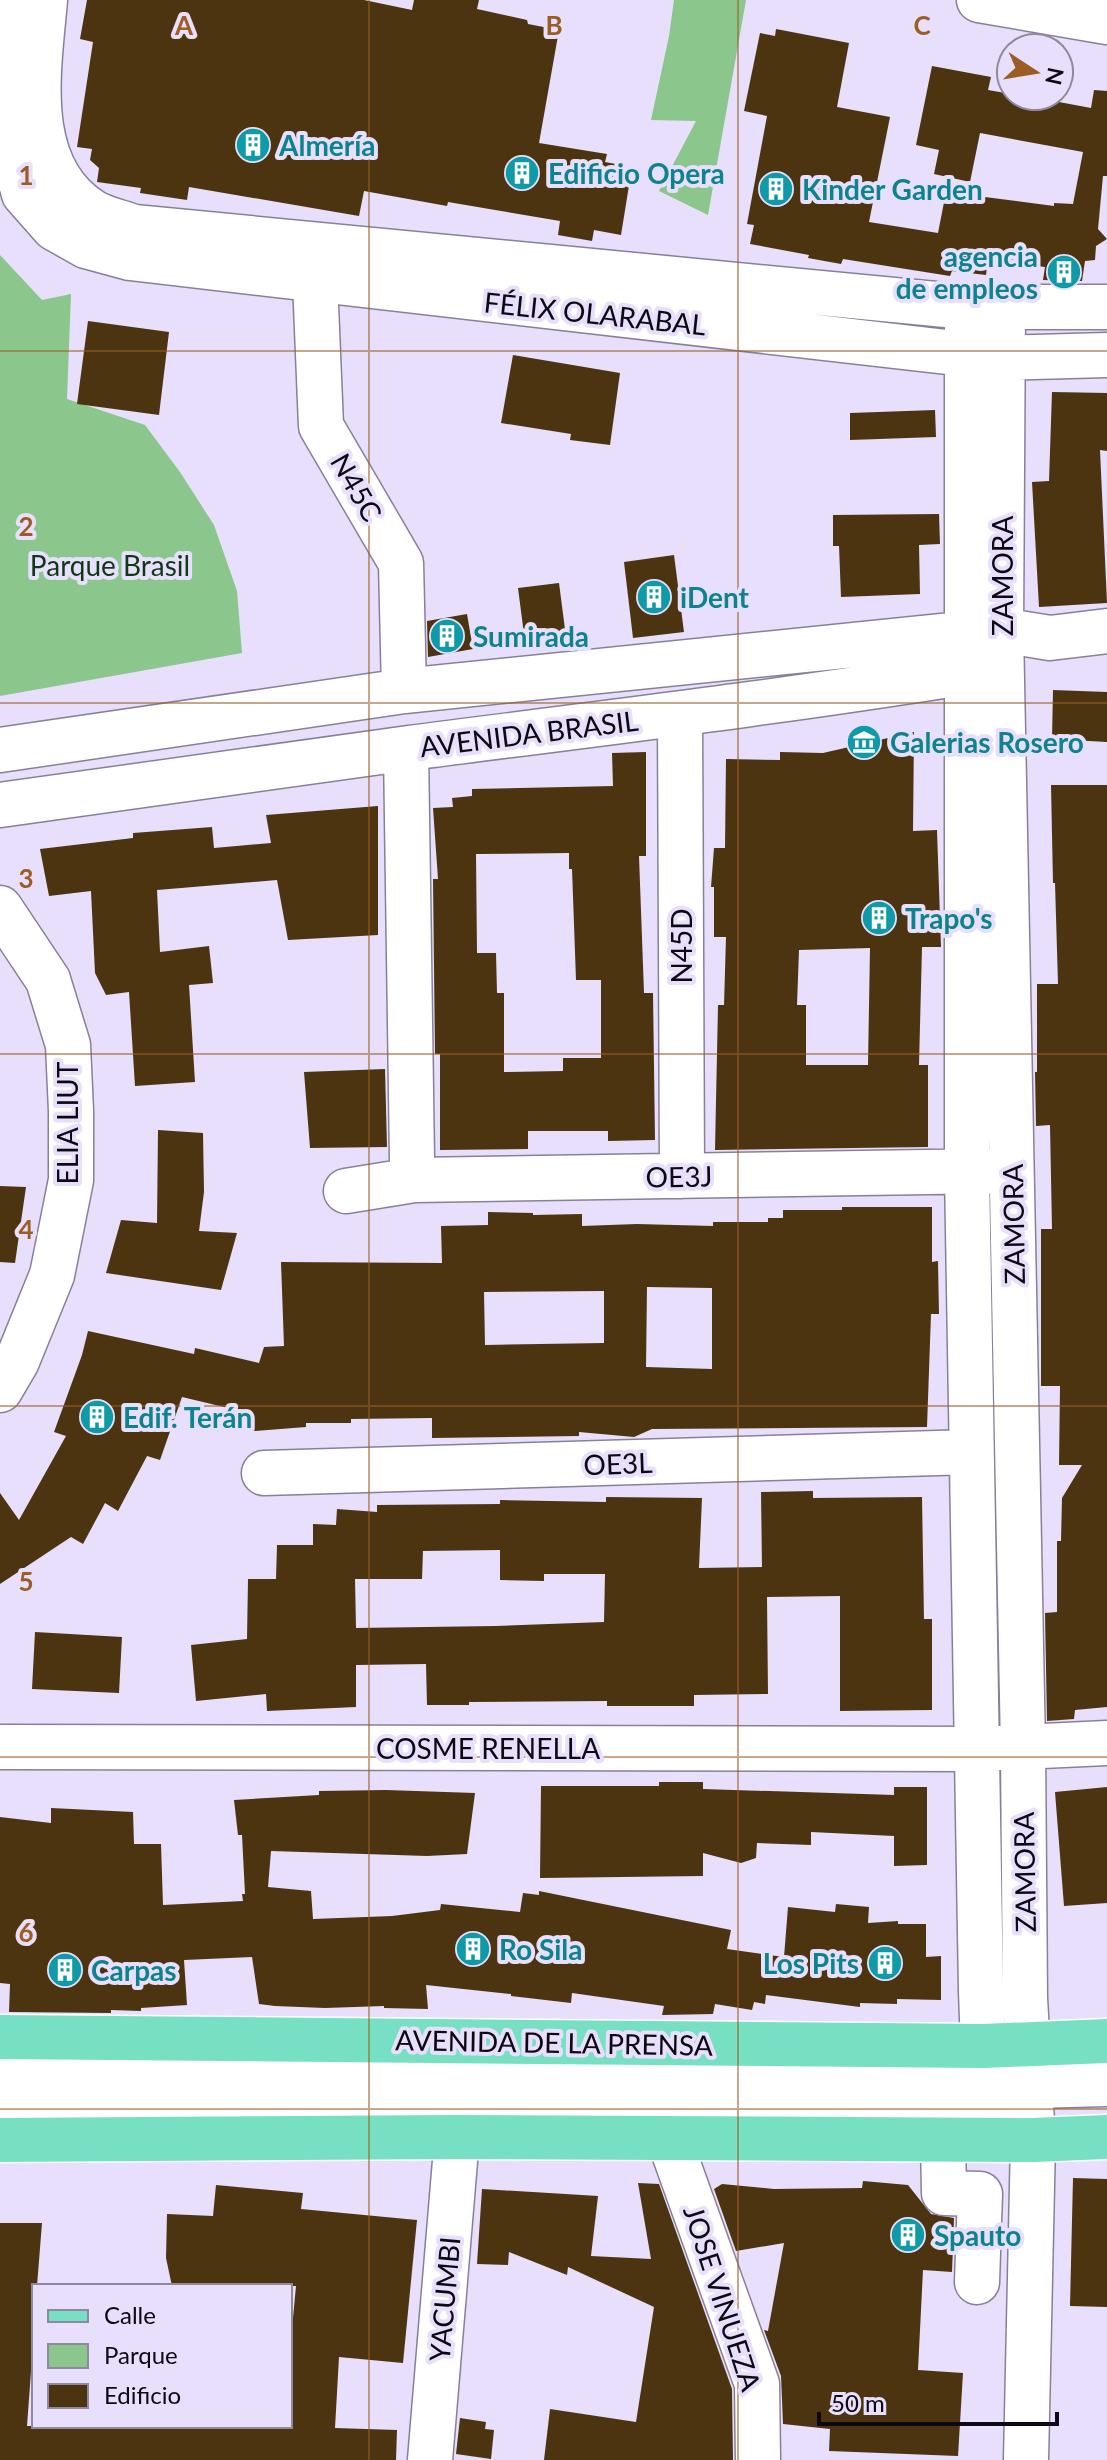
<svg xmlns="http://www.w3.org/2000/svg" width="1107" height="2460" font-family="Lato,sans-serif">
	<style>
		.green { fill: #8bc78d }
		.building { fill: #4d3410; fill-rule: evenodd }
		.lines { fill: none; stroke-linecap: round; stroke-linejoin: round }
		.minor-casing { stroke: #888099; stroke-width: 47 }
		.major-casing { stroke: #fff; stroke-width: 47 }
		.minor { stroke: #fff; stroke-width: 44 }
		.major { stroke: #77e0c2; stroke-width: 44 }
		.grid { fill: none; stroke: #9b5d23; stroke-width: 2; stroke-opacity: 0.55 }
		.labels { text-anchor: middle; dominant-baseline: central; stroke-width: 8; stroke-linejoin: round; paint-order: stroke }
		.culture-label { font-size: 28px; font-weight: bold; fill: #0d838f; stroke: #e7dffb; text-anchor: start }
		.street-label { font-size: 28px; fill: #0c0912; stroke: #e7dffb }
		.park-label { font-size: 28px; fill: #0e3914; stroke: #e7dffb }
		.grid-label { font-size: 26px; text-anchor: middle; font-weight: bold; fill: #9b5d23; stroke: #e7dffb; stroke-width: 8; stroke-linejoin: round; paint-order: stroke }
	</style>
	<rect width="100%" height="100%" fill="#e7dffb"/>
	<path class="green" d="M674 0H746L708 215 659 191 696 121 651 120 669 36Z
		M0 255 42 300 71 294 67 399 145 425 180 472 214 525 237 591 242 653 0 696Z"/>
	<path class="building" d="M87 0H364L412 10 414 0H479L477 9 527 20 528 24 559 30 539 143 607 154 605 162 632 167 621 235 594 230 592 241 558 235 560 221 448 202 447 206 364 191 359 216 189 187 187 200 140 193 141 188 97 182 99 168 90 160 92 149 77 147 93 42 80 39Z
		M776 29 849 43 837 107 890 117 869 222 938 233 946 192 1054 206V203L1073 204 1083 152 980 133 970 182 934 174 939 150 916 145 932 66 991 77 988 90 1011 94V96H1027L1091 108 1094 90 1107 91V176H1103L1098 229 1107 239 1096 246 1095 260 1085 261 1082 281 1043 280 1045 267 988 260 986 275 952 271 950 276 843 259 841 264 808 258 809 255 750 244 754 225 747 224 767 116 744 111 760 33 775 36Z
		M88 321 169 332 159 415 77 404Z
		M513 355 620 373 610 445 570 440 571 434 501 423Z
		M1052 392 1107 393V451L1100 450 1107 603 1039 607 1032 482 1049 481Z
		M935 410 936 437 850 440V413Z
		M939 514 940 544 919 545 920 594 841 597 839 546H833V515Z
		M674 555 684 632 633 638 624 562Z
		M559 583 566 637 525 642 518 588Z
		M467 614 473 649 428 657 427 621Z
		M1053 690 1107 692V742L1052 739Z
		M914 732 913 831 937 830 941 947H922L919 1065H928V1147L715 1150 718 1005H724L726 937H714V887H711L714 848H725L726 759 780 760V752L823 753ZM870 948 868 1065H806V1005H797L799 950Z
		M646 752V856H639L644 993H653L655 1140 608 1141V1131H528V1149L440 1150V1054H435L433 879H438L433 808 453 807 452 798 472 796V789L613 786 612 753ZM569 853V869H572L576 980H601V1058H563V1071L504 1072V993H497L496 953H477L476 854Z
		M1051 785H1107V1707L1075 1710 1074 1719 1047 1721 1045 1613 1057 1612V1541H1061L1062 1498 1082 1465H1059L1060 1386H1041V1229H1052L1050 1125 1036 1126 1035 1072H1037V984H1058L1055 883H1053Z
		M378 806V935L288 940 277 880 157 890 160 952 209 946 213 983 189 985 195 1082 135 1086 129 992 106 995 95 973 91 891 49 896 40 849 133 838V833L212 827 214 848 271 843 266 815Z
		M385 1069 387 1147 310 1148 304 1072Z
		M158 1130 203 1133 204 1192 199 1231 237 1233 221 1290 106 1273 121 1220 157 1223Z
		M0 1186 26 1187 15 1263 0 1262Z
		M842 1207H932V1262L938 1261 939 1314H931L927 1427 652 1429 634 1437 579 1432V1436L432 1438V1418L351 1419V1423H306V1427L255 1431 240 1427 245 1412 182 1397 160 1460 147 1456 118 1511 105 1503 83 1544 71 1537 0 1584V1493L19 1520 66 1436 54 1432 82 1355 88 1331 194 1354 195 1348 259 1363 264 1347 284 1346 281 1262 442 1263 441 1226 488 1225V1212L533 1213V1215L582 1214V1226L637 1224 713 1226V1222H768V1218H783V1210H842ZM647 1287 712 1288V1369L646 1367ZM604 1291V1343L485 1345 484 1292Z
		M813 1491V1498L922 1497 924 1619H932V1710L840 1711V1596L767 1597 768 1694 694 1695V1706H607V1701L469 1702V1705H427L426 1664 356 1665V1707L267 1711 266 1694 196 1701 191 1645 247 1639 248 1579H276L277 1545H313V1524L336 1525 337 1509 377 1512V1505L500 1504V1500L606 1502V1497L702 1498 699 1568 762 1567 761 1492ZM500 1550V1580L544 1581V1574H605L604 1622 496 1626 356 1628 355 1579H422L423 1551Z
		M35 1632 122 1637 119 1693 32 1689Z
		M659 1782H703V1789L894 1795V1787H927V1865L894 1866V1836L811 1832V1845L757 1843 756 1858 741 1863 703 1853V1876L540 1878 541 1786H659Z
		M1107 1787V1903L1064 1906 1055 1792Z
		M386 1790 475 1793 467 1854 427 1856 271 1851 268 1887 311 1891 313 1919 392 1916 440 1910 441 1904 520 1912 523 1893 539 1895V1891L731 1930 727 1949 784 1957 788 1907 835 1912 836 1904 869 1907 868 1923 898 1921V1924H926V1957L941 1956V2000L897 1999V2004L860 2003V2007L766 1995 765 2004 754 2002 752 2010 715 2004 713 2014 662 2015 664 2006 572 1993 571 2003 511 1996V1994L426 1985 428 2009 384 2008V2006L325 2008 275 2006 259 2004 252 1957 184 1960 187 2005 141 2008V2011L111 2010V2013L9 2012 10 1984 0 1983V1817L51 1823V1808L133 1812 134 1844H161L163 1905 243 1901 242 1894H245L242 1835H238L234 1800 319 1795V1791Z
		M1073 2178 1107 2179V2307L1070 2306Z
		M863 2181 908 2185 931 2214 954 2218 952 2272 923 2270 918 2370 963 2373 958 2456 829 2451 830 2429 783 2424 781 2376 764 2330 768 2331 784 2243 736 2251 714 2189 722 2184 774 2189 862 2188Z
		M638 2183 659 2184 732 2389 733 2460H544L550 2409 636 2422 654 2307 568 2267 567 2275 509 2252 508 2265 477 2264 482 2189 598 2196 591 2256 651 2259Z
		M216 2185 303 2193 301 2209 417 2220 403 2363 339 2357 335 2428 397 2430 396 2460H0V2223H42L37 2286H34V2331L27 2426H290V2350L296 2286H172L166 2258 167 2214 213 2216Z
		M460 2418 486 2422 485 2429 494 2430 491 2459 456 2454Z"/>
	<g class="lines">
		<g class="minor-casing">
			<path id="minor" d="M9 0 3 81 10 145 24 194 54 228 86 246 130 258 938 351 1002 358 1107 355
				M45 0C39 70 21 168 93 212 105 219 121 222 134 227L967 307H1107
				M979 0 1107 22
				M315 281 321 426 401 563 404 691
				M967 307V1172L981 1991 983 2046 1004 2118
				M1003 308 1001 630 1023 1747 1025 1998 1033 2140 1026 2460
				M680 715 682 1176
				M406 749 412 1160 414 1180
				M0 750 404 691 1001 630 1050 638 1107 631
				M0 805C136 786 272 766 409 748 604 723 798 700 992 668
				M0 908 48 980 68 1045 71 1111V1180L52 1275 17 1361 0 1390
				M346 1191 414 1180 994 1171
				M264 1473 971 1452
				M0 1747 977 1749 1107 1743
				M0 2074 423 2073 993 2087 1107 2084
				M0 2104 415 2107 1025 2118
				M669 2139 757 2384 758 2460
				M943 2140 944 2193 980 2194 977 2282
				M430 2460 457 2137"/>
		</g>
		<g class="major-casing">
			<path id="major" d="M0 2037 983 2046 1107 2041
				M0 2140 457 2137 1033 2140 1107 2137"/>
		</g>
		<use href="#minor" class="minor"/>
		<use href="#major" class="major"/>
	</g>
	<path class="grid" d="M369 0V2460M738 0V2460M0 351H1107M0 703H1107M0 1054H1107M0 1406H1107M0 1757H1107M0 2109H1107"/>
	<defs>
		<g id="building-disc" transform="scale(1.8)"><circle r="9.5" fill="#0f9aa8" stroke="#e7dffb"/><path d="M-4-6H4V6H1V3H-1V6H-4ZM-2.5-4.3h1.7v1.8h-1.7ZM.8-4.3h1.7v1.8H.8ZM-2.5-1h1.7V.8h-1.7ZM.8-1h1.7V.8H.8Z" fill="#fff"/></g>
		<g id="museum-disc" transform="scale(1.8)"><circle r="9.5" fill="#0f9aa8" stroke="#e7dffb"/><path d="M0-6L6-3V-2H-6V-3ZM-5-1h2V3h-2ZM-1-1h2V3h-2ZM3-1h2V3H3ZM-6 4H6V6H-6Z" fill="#fff"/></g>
	</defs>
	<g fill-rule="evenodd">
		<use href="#building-disc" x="253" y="145"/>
		<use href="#building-disc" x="522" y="173"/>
		<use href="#building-disc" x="776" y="189"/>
		<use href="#building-disc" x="1064" y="272"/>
		<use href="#building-disc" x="654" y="597"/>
		<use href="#building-disc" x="447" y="636"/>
		<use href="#museum-disc" x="864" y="742"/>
		<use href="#building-disc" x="879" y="918"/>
		<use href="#building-disc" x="97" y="1417"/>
		<use href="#building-disc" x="473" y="1949"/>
		<use href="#building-disc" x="885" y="1963"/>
		<use href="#building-disc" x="65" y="1970"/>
		<use href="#building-disc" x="908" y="2235"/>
	</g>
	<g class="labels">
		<g class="culture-label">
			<text x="279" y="145">Almería</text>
			<text x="548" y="173">Edificio Opera</text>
			<text x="802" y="189">Kinder Garden</text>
			<text x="1038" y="256" text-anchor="end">agencia<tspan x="1038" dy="32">de empleos</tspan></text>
			<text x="680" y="597">iDent</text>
			<text x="473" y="636">Sumirada</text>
			<text x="890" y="742">Galerias Rosero</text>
			<text x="905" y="918">Trapo's</text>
			<text x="123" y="1417">Edif. Terán</text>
			<text x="499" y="1949">Ro Sila</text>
			<text x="859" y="1963" text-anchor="end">Los Pits</text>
			<text x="91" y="1970">Carpas</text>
			<text x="934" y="2235">Spauto</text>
		</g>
		<g class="street-label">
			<text transform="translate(595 313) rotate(6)">FÉLIX OLARABAL</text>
			<text transform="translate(357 487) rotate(60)">N45C</text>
			<text transform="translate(1002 576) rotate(-90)">ZAMORA</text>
			<text transform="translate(529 733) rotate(-7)">AVENIDA BRASIL</text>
			<text transform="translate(681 946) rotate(-90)">N45D</text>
			<text transform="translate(67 1123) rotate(-90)">ELIA LIUT</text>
			<text transform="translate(679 1176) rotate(-1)">OE3J</text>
			<text transform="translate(1013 1224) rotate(-91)">ZAMORA</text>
			<text transform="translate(618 1463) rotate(-2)">OE3L</text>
			<text x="488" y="1748">COSME RENELLA</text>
			<text transform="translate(1024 1872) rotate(-91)">ZAMORA</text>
			<text transform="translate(554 2042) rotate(1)">AVENIDA DE LA PRENSA</text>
			<text transform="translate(723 2298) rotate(72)">JOSE VINUEZA</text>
			<text transform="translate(444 2299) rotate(-85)">YACUMBI</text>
		</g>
		<g class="park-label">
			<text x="110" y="565">Parque Brasil</text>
		</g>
	</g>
	<g class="grid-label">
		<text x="184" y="35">A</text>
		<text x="554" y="35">B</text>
		<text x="922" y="35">C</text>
		<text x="26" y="185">1</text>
		<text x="26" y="536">2</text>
		<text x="26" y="888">3</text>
		<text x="26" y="1239">4</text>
		<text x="26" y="1591">5</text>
		<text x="26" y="1942">6</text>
	</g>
	<rect x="32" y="2284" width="260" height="144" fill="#e7dffb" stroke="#8f899e" stroke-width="2"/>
	<rect x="48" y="2310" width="40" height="12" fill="#77e0c2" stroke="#8f899e" stroke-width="2"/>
	<text x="104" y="2324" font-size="24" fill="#0c0912">Calle</text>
	<rect x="48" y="2344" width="40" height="24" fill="#8bc78d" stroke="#8f899e" stroke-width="2"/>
	<text x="104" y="2364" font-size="24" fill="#0c0912">Parque</text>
	<rect x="48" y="2384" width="40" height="24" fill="#4d3410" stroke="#8f899e" stroke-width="2"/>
	<text x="104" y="2404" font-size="24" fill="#0c0912">Edificio</text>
	<g transform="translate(1035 72) rotate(102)"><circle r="38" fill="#e7dffb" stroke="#8f899e" stroke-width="2"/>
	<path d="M0-6L14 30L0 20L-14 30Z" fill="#9b5d23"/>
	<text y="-12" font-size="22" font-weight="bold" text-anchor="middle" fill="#0c0912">N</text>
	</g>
	<path d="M819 2412v12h238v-12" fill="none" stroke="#0c0912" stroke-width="4"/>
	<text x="831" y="2412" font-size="24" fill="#0c0912" stroke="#e7dffb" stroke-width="6" paint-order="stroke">50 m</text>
</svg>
